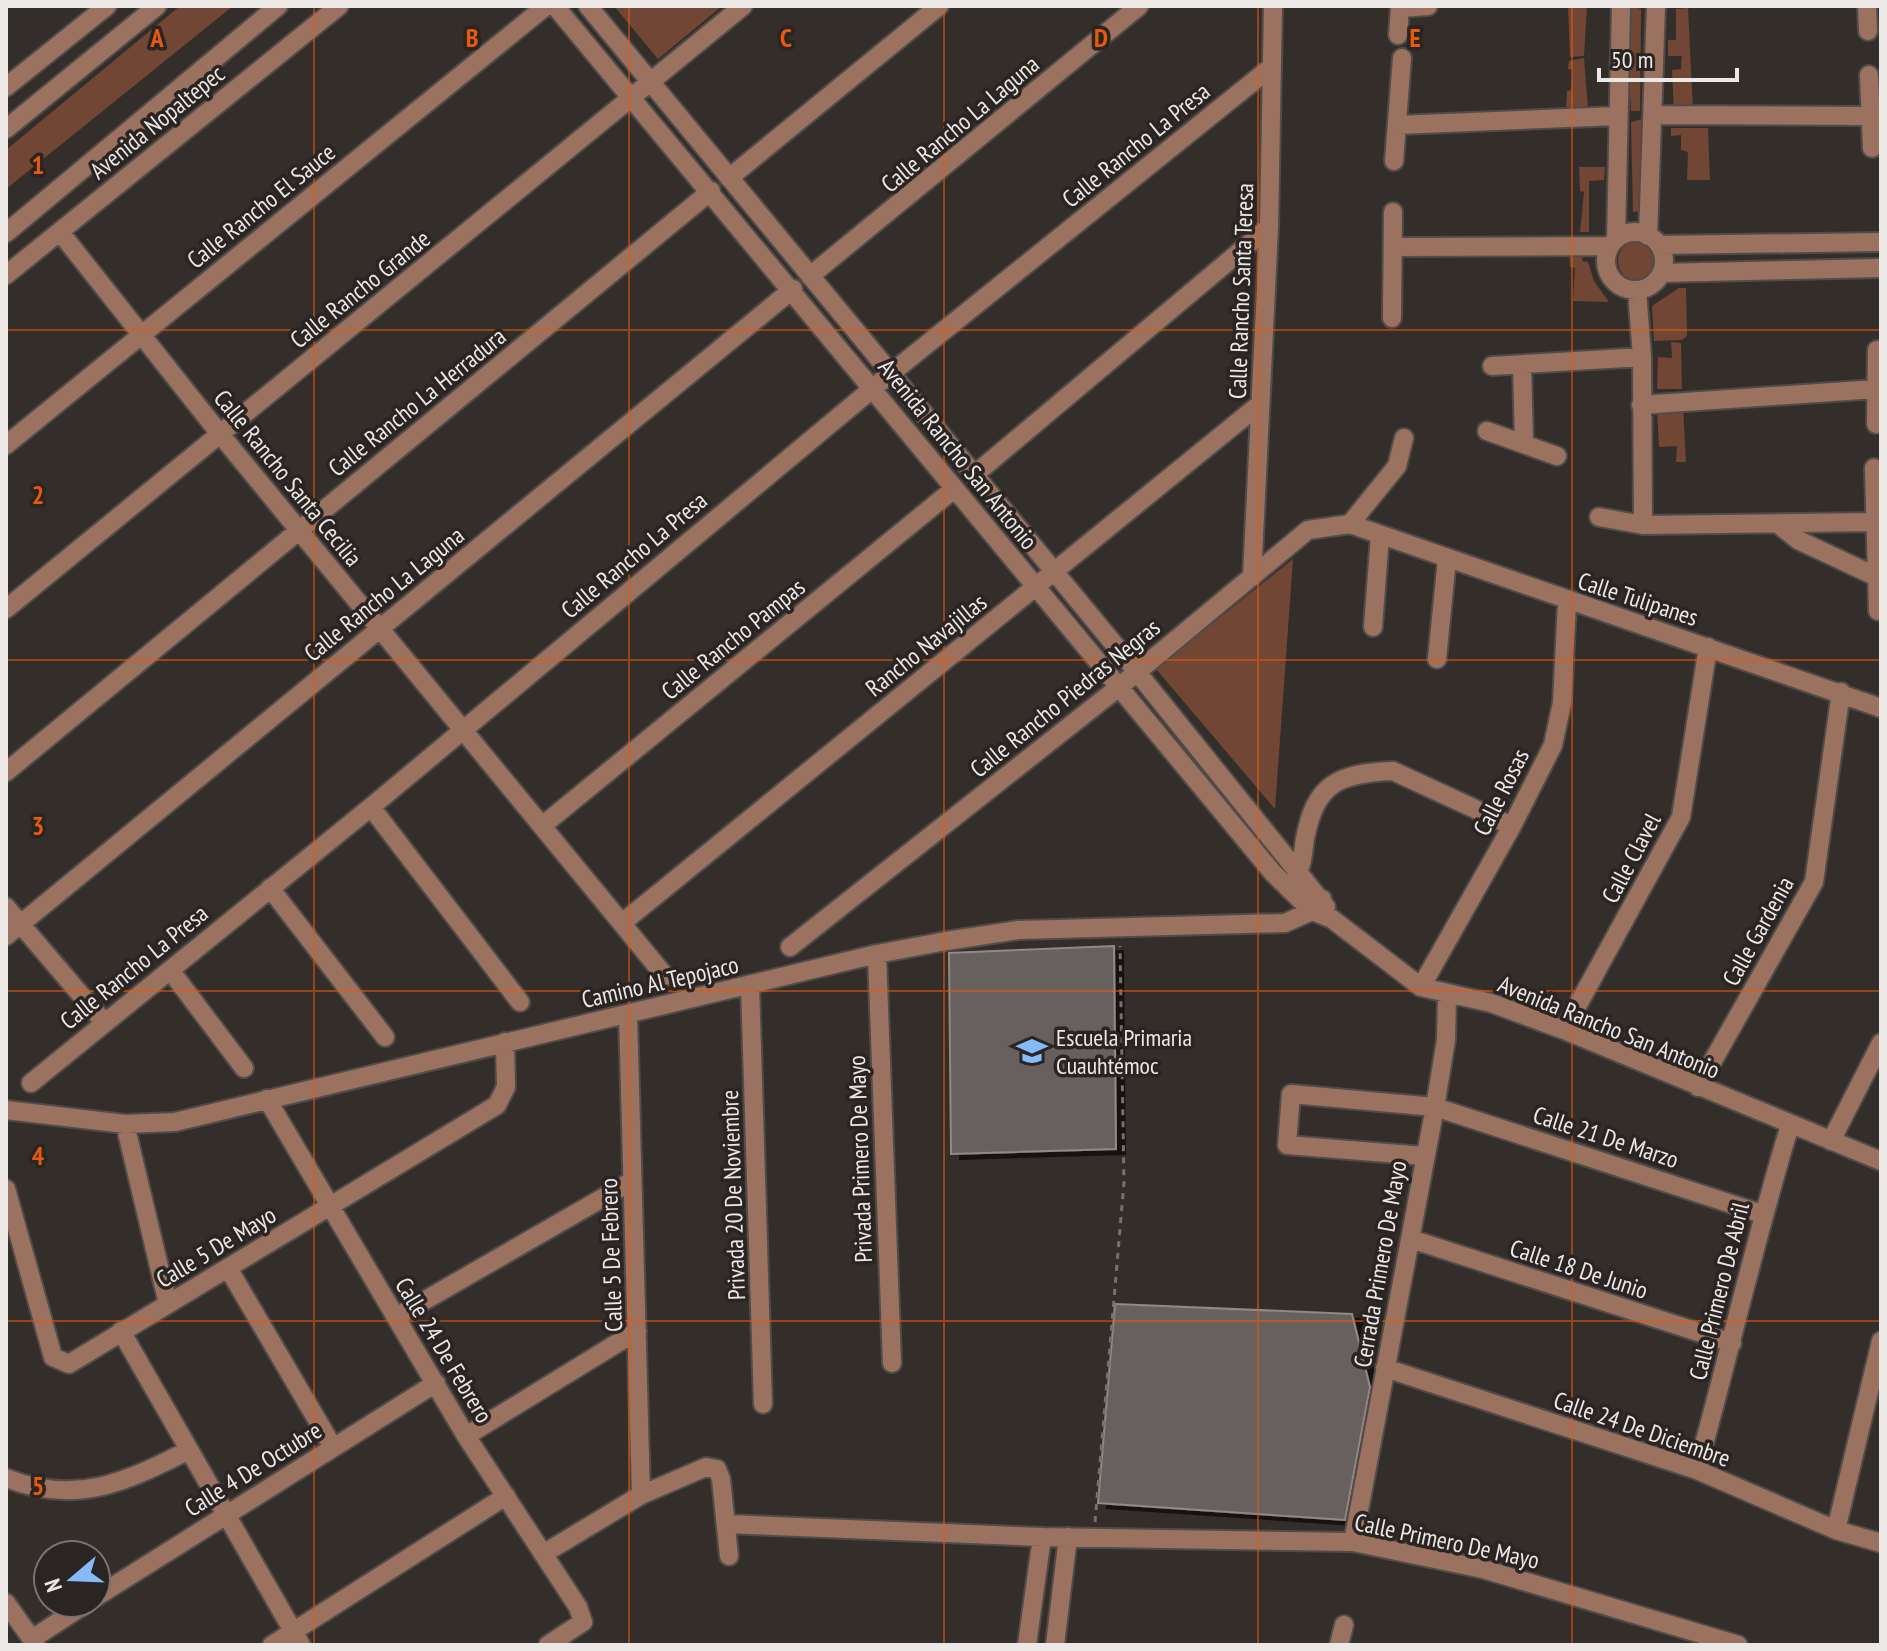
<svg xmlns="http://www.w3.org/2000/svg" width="1887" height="1651" font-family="'PT Sans Narrow',sans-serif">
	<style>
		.green { fill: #714634 }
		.building { fill: #67615e; stroke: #908986; stroke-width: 2; filter: url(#shadow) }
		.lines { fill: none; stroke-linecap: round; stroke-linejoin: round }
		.minor-casing { stroke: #514c49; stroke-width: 22 }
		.path { stroke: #76706e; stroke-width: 3; stroke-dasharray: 6 6; stroke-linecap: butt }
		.minor { stroke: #9b7160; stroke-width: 18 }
		.grid { fill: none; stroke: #e8590c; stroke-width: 2; stroke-opacity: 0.55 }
		.labels { text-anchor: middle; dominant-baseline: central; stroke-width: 7; stroke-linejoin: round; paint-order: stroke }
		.street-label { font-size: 24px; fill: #ece8e6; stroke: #2a2422 }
		.poi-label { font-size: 24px; fill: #ece8e6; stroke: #2a2422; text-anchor: start }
		.grid-label { font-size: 26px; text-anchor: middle; font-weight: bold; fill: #e8590c; stroke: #2a2422; stroke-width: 7; stroke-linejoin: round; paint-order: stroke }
	</style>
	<defs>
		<filter id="shadow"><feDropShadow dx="9" dy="5" stdDeviation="0" flood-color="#0009"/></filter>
	</defs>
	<rect width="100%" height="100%" fill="#342e2b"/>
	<path class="green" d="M180 6H233L6 189V150Z
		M614 6H722L658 59Z
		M1568 6H1587L1584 56 1570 57Z
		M1630 6 1641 9 1640 111H1631L1628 55Z
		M1688 8 1693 111 1674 113 1672 70 1681 69 1682 56H1668V40H1676V9Z
		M1584 58 1588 109H1566L1567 91 1571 90 1573 70 1568 69 1569 61Z
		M1642 119 1648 210 1633 212 1631 122Z
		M1671 128H1708L1710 180H1687L1688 152 1681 150V135L1671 136Z
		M1579 167H1605L1604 180 1589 181V232H1580L1584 192 1580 191Z
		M1618 261a20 20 0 1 1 40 0a20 20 0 1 1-40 0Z
		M1569 252 1584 253 1582 261 1588 262 1594 281 1609 302 1573 301 1575 268 1570 267Z
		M1679 288H1686L1687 336 1682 340 1654 341 1652 306Z
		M1671 342 1681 343 1682 389H1657L1658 357 1672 358Z
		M1683 407 1686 462H1676L1677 446 1659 447 1657 410Z
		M1293 559 1275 809 1156 669Z"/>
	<path class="building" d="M1114 946 1116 1149 951 1154 949 953Z
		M1115 1304 1352 1314 1370 1387 1345 1520 1098 1503Z"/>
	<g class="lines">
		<g class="minor-casing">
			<path id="minor" d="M555 6 1273 873 1312 911 1332 919 1421 987 1491 1003 1564 1030 1881 1161
				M588 6 1137 672 1326 907
				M1867 6 1868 31
				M1400 8 1428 6
				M1398 35 1400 6
				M1869 75 1872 148
				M6 87 107 6
				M1654 115 1871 116
				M1397 125 1617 116
				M6 129 157 6
				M1394 161 1402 58
				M729 178 939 6
				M60 232 220 434 665 976
				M1606 261a29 29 0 1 1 58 0a29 29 0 1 1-58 0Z
				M6 233 278 6
				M1648 236 1656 6
				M1616 239 1621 6
				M1659 245 1881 242
				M1394 247 1610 246
				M1661 273 1881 268
				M6 275 339 6
				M810 276 1139 6
				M1392 318 1393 212
				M1492 366 1642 357
				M1522 366 1524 442
				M1641 405 1876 389
				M1876 424 1877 350
				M1487 431 1557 456
				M6 445 546 6
				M1874 468 1878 611
				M974 475 1269 227
				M1599 517 1643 525 1642 357 1637 290
				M1350 524 1397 466 1404 438
				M1778 524 1798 540 1877 577
				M1643 525 1875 522
				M1252 577 1269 227 1273 6
				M6 609 743 6
				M1373 627 1380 535
				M1437 659 1447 559
				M6 772 711 191
				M371 807 520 1002
				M542 826 954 489
				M1296 876C1303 865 1303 851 1305 839 1315 784 1338 773 1393 771L1512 826
				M270 888 385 1037
				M6 907 104 1022
				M622 923 1260 404
				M6 936 793 289
				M790 947 1119 687 1308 530 1350 524 1881 708
				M877 954 892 1363
				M170 970 244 1068
				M750 985 763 1404
				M1421 987 1512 826 1553 745 1562 703 1567 602
				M628 1014 641 1495
				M1564 1030 1681 817 1708 647
				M31 1083 371 807 890 374 1270 68
				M1698 1087 1814 882 1841 692
				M267 1099 466 1436 578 1607 583 1622 548 1645
				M6 1110 125 1124 175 1122 877 954 946 941 1019 930 1285 923 1312 911 1322 899
				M125 1124 168 1304
				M1831 1141 1881 1043
				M1424 1156 1287 1145 1291 1094 1435 1107 1762 1214
				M6 1189 53 1357 69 1364 497 1105 506 1087 505 1042
				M1411 1239 1732 1343
				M228 1268 333 1447
				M396 1317 632 1181
				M121 1331 301 1645
				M1385 1368 1697 1470 1836 1530 1881 1543
				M466 1436 637 1331
				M1697 1470C1729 1355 1755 1239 1790 1125
				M6 1478C76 1506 126 1482 189 1450
				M726 1524 1042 1537 1353 1542 1483 1569 1738 1645
				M1836 1530 1881 1341
				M1353 1542 1435 1107 1446 1040 1447 995
				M543 1554 641 1495 706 1467 717 1469 721 1479 729 1556
				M96 1597 436 1383
				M6 1603 36 1645
				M32 1639 87 1603
				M272 1645 506 1496
				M1027 1645 1042 1537
				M1055 1645 1068 1537
				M1339 1645 1344 1625"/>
		</g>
		<path class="path" d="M1095 1522 1124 1182 1120 946"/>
		<use href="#minor" class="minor"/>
	</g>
	<path class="grid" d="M314 6V1645M629 6V1645M944 6V1645M1258 6V1645M1572 6V1645M6 330H1881M6 660H1881M6 991H1881M6 1321H1881"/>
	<defs>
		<g id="school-bare" transform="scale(2.4)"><path d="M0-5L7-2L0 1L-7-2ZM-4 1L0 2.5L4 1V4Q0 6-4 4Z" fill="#85bbfb" stroke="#2a2422" stroke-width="2.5" paint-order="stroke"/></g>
	</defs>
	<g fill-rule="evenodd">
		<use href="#school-bare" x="1032" y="1051"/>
	</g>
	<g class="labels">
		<g class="street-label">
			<text transform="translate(157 122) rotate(-39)">Avenida Nopaltepec</text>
			<text transform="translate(960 124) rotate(-40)">Calle Rancho La Laguna</text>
			<text transform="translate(1136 145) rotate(-39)">Calle Rancho La Presa</text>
			<text transform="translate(261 206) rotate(-39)">Calle Rancho El Sauce</text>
			<text transform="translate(360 289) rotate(-39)">Calle Rancho Grande</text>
			<text transform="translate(1241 291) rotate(-88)">Calle Rancho Santa Teresa</text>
			<text transform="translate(417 402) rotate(-39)">Calle Rancho La Herradura</text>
			<text transform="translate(958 454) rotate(51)">Avenida Rancho San Antonio</text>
			<text transform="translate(288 478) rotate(51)">Calle Rancho Santa Cecilia</text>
			<text transform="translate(634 555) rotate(-40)">Calle Rancho La Presa</text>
			<text transform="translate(384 594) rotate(-39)">Calle Rancho La Laguna</text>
			<text transform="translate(1638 599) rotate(18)">Calle Tulipanes</text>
			<text transform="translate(733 639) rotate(-39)">Calle Rancho Pampas</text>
			<text transform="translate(926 645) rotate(-39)">Rancho Navajillas</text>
			<text transform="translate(1065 698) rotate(-39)">Calle Rancho Piedras Negras</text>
			<text transform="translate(1501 792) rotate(-63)">Calle Rosas</text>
			<text transform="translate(1631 858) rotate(-62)">Calle Clavel</text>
			<text transform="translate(1758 931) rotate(-61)">Calle Gardenia</text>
			<text transform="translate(134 967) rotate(-39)">Calle Rancho La Presa</text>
			<text transform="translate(660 982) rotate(-13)">Camino Al Tepojaco</text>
			<text transform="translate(1609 1027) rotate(22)">Avenida Rancho San Antonio</text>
			<text transform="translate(1606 1137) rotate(18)">Calle 21 De Marzo</text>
			<text transform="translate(860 1159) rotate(-92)">Privada Primero De Mayo</text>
			<text transform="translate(733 1195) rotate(-92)">Privada 20 De Noviembre</text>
			<text transform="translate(216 1247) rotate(-31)">Calle 5 De Mayo</text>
			<text transform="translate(611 1255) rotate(-92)">Calle 5 De Febrero</text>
			<text transform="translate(1380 1264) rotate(-80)">Cerrada Primero De Mayo</text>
			<text transform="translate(1579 1269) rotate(18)">Calle 18 De Junio</text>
			<text transform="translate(1719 1291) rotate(-76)">Calle Primero De Abril</text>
			<text transform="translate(444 1350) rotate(59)">Calle 24 De Febrero</text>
			<text transform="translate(1642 1429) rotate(19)">Calle 24 De Diciembre</text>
			<text transform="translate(253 1469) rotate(-32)">Calle 4 De Octubre</text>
			<text transform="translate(1447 1541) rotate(12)">Calle Primero De Mayo</text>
		</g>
		<g class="poi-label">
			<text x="1056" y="1037">Escuela Primaria<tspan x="1056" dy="28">Cuauhtémoc</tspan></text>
		</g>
	</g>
	<g class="grid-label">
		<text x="157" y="47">A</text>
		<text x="472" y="47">B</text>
		<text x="786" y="47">C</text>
		<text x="1101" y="47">D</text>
		<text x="1415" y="47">E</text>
		<text x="38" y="174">1</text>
		<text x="38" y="504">2</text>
		<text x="38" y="835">3</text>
		<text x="38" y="1165">4</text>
		<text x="38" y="1495">5</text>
	</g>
	<rect width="1887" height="1651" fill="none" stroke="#ece8e6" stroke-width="16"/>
	<g transform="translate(72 1579) rotate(251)"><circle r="38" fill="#2a2422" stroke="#787270" stroke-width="2"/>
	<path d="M0-6L14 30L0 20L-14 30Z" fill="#85bbfb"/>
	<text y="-12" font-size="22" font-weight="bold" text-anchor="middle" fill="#ece8e6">N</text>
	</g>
	<path d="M1599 68v12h138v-12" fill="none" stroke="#ece8e6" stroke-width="4"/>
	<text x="1611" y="68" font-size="24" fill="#ece8e6" stroke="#2a2422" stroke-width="6" paint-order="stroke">50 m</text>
</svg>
